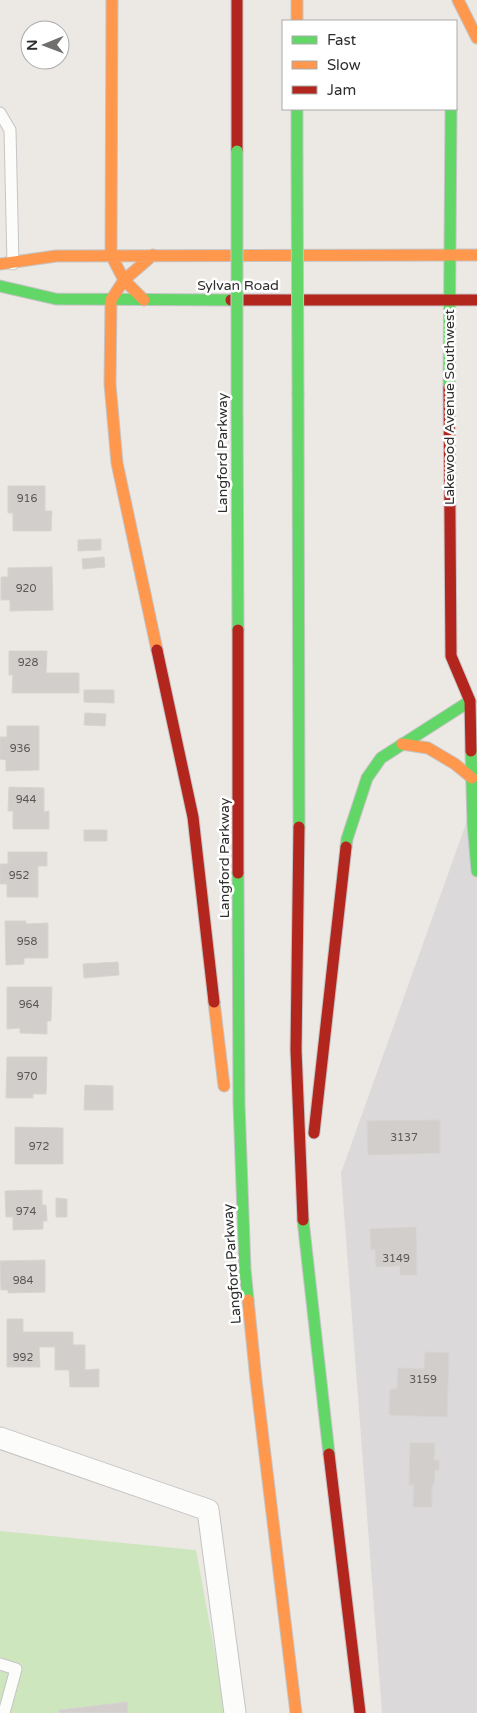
<svg xmlns="http://www.w3.org/2000/svg" width="477" height="1713" font-family="'Varela Round',sans-serif">
	<style>
		.industrial { fill: #dcd9db }
		.green { fill: #cee6be }
		.building { fill: #d1cecb; stroke: #d7d4d0 }
		.lines { fill: none; stroke-linecap: round; stroke-linejoin: round }
		.lane-casing { stroke: #c5c4c5; stroke-width: 13 }
		.street-casing { stroke: #c5c4c5; stroke-width: 23 }
		.fast-casing { stroke: #c5c4c5; stroke-width: 13 }
		.slow-casing { stroke: #c5c4c5; stroke-width: 13 }
		.jam-casing { stroke: #c5c4c5; stroke-width: 13 }
		.lane { stroke: #fcfcfb; stroke-width: 11 }
		.street { stroke: #fcfcfb; stroke-width: 21 }
		.fast { stroke: #63d668; stroke-width: 11 }
		.slow { stroke: #ff974d; stroke-width: 11 }
		.jam { stroke: #b3261e; stroke-width: 11 }
		.fast-bridge-casing { stroke: #c6c5c4; stroke-width: 13; stroke-linecap: butt }
		.fast-bridge { stroke: #63d668; stroke-width: 11 }
		.labels { text-anchor: middle; dominant-baseline: central; stroke-width: 5; stroke-linejoin: round; paint-order: stroke }
		.number-label { font-size: 11px; fill: #585857 }
		.street-label { font-size: 14px; fill: #2e2e2e; stroke: #fff }
	</style>
	<rect width="100%" height="100%" fill="#ece8e4"/>
	<path class="industrial" d="M477 793V1713H382L341 1173Z"/>
	<path class="green" d="M0 1531 196 1550 226 1713H0Z"/>
	<path class="building" d="M8 486H45V511H52L51 531H13V513H8Z
		M101 539V550L78 551V540Z
		M104 557 105 567 83 569 82 559Z
		M52 567 53 610 10 611V600H1V577H8V568Z
		M9 651H47L46 673H79V693H12L13 675H9Z
		M84 690H114V703L84 702Z
		M85 713 106 714 105 726 84 725Z
		M7 726H39V770L6 771V760L0 759V737H7Z
		M9 787 44 788V812L49 811V829H13V811H8Z
		M84 830H107V841H84Z
		M8 852H47V866H38V897H7V884H0V864H8Z
		M5 921H26V924L48 923V958H24V964L6 965Z
		M118 962 119 975 84 978 83 964Z
		M7 987H52L51 1021H47V1034L20 1033V1028L7 1029Z
		M7 1057H47L46 1094H33V1098H6Z
		M85 1085 113 1086V1110H84Z
		M440 1120V1153L368 1155 367 1121Z
		M15 1127 63 1128V1164H15Z
		M42 1190V1205H46L47 1221H43V1229L13 1230V1217H6L5 1191Z
		M56 1198 67 1199V1217H56Z
		M416 1227 417 1275H400V1266L376 1267 375 1249 371 1250 370 1229Z
		M45 1260V1292L8 1293V1290H1L0 1261Z
		M7 1319H23V1332H73V1345H85V1370L99 1369V1387H70L69 1370H55V1347H39L40 1367H7Z
		M425 1352 449 1353 447 1417 389 1415 390 1389H397L398 1368 424 1369Z
		M410 1443H435L434 1460H439V1470H435L434 1485H432V1507H413L414 1485H409Z
		M127 1702 128 1713H59V1710Z"/>
	<g class="lines">
		<g class="lane-casing">
			<path id="lane" d="M0 113 10 130 13 264
				M0 1664 16 1669 4 1713"/>
		</g>
		<g class="street-casing">
			<path id="street" d="M0 1438 208 1510 235 1713"/>
		</g>
		<g class="fast-casing">
			<path id="fast" d="M297 109V158
				M0 286 56 299 231 300
				M449 388 451 109
				M298 394 299 827
				M237 397 238 630
				M471 751 473 824 477 871
				M346 847 347 839 367 778 381 758 470 701
				M238 873 239 1104 245 1269 248 1300
				M303 1220 329 1454"/>
		</g>
		<g class="slow-casing">
			<path id="slow" d="M112 0 111 255 124 280 144 300
				M297 0V21
				M458 0 477 38
				M153 255 124 280 111 300 110 384 117 463 157 650
				M0 264 56 256 477 255
				M402 744 428 748 455 764 472 778
				M214 1002 224 1086
				M248 1300 256 1380 296 1713"/>
		</g>
		<g class="jam-casing">
			<path id="jam" d="M237 0V151
				M231 300H477
				M449 388 451 656 470 701 471 751
				M238 630V873
				M157 650 193 817 214 1002
				M299 827 296 1050 303 1220
				M314 1133 346 847
				M329 1454 360 1713"/>
		</g>
		<use href="#lane" class="lane"/>
		<use href="#street" class="street"/>
		<use href="#fast" class="fast"/>
		<use href="#slow" class="slow"/>
		<use href="#jam" class="jam"/>
		<g class="fast-bridge-casing">
			<path id="fast-bridge" d="M237 151V397
				M297 158 298 394"/>
		</g>
		<use href="#fast-bridge" class="fast-bridge"/>
	</g>
	<g class="labels">
		<g class="number-label">
			<text x="27" y="498">916</text>
			<text x="26" y="588">920</text>
			<text x="28" y="662">928</text>
			<text x="20" y="748">936</text>
			<text x="26" y="799">944</text>
			<text x="19" y="875">952</text>
			<text x="27" y="941">958</text>
			<text x="29" y="1004">964</text>
			<text x="27" y="1076">970</text>
			<text x="404" y="1137">3137</text>
			<text x="39" y="1146">972</text>
			<text x="26" y="1211">974</text>
			<text x="396" y="1258">3149</text>
			<text x="23" y="1280">984</text>
			<text x="23" y="1357">992</text>
			<text x="423" y="1379">3159</text>
		</g>
		<g class="street-label">
			<text x="238" y="285">Sylvan Road</text>
			<text transform="translate(449 407) rotate(-90)">Lakewood Avenue Southwest</text>
			<text transform="translate(222 453) rotate(-90)">Langford Parkway</text>
			<text transform="translate(224 858) rotate(-90)">Langford Parkway</text>
			<text transform="translate(232 1264) rotate(-94)">Langford Parkway</text>
		</g>
	</g>
	<rect x="282" y="20" width="175" height="90" fill="#ffffff" stroke="#ababab"/>
	<rect x="292" y="36" width="25" height="8" fill="#63d668" stroke="#ababab"/>
	<text x="327" y="45" font-size="15" fill="#2e2e2e">Fast</text>
	<rect x="292" y="61" width="25" height="8" fill="#ff974d" stroke="#ababab"/>
	<text x="327" y="70" font-size="15" fill="#2e2e2e">Slow</text>
	<rect x="292" y="86" width="25" height="8" fill="#b3261e" stroke="#ababab"/>
	<text x="327" y="95" font-size="15" fill="#2e2e2e">Jam</text>
	<g transform="translate(45 45) rotate(269)"><circle r="24" fill="#ffffff" stroke="#ababab"/>
	<path d="M0-4L9 19L0 12L-9 19Z" fill="#706f6e"/>
	<text y="-8" font-size="14" font-weight="bold" text-anchor="middle" fill="#2e2e2e">N</text>
	</g>
</svg>
